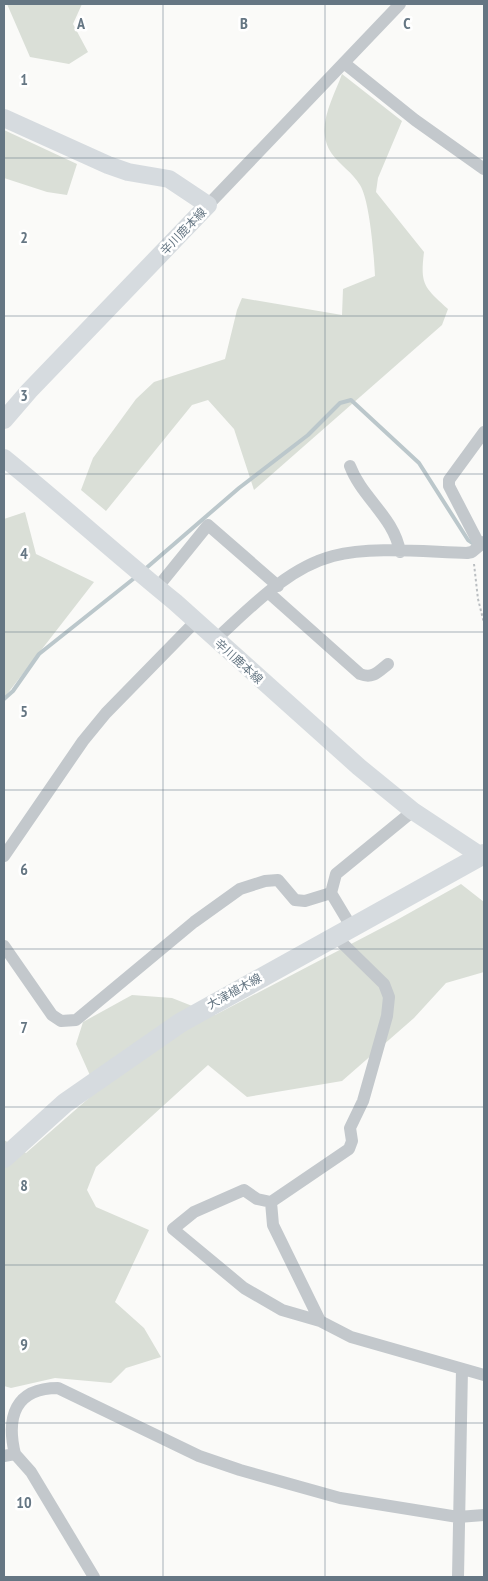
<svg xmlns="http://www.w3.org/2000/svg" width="488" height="1581" font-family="'PT Sans Narrow','Noto Sans JP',sans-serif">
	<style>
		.green { fill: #dadfd7 }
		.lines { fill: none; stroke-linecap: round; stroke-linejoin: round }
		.stream { stroke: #bbc7cb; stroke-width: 4 }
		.path { stroke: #bbbfc2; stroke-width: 2; stroke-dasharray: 2.5 2.5; stroke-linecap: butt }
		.minor { stroke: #c3c8cc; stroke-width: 12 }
		.secondary { stroke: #d6dbdf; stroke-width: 18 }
		.primary { stroke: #d6dbdf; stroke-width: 20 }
		.grid { fill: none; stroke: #657683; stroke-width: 1; stroke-opacity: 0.55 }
		.labels { text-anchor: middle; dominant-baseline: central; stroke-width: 5; stroke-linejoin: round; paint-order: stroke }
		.street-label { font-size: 12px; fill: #657683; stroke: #fff }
		.grid-label { font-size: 16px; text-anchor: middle; font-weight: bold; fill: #657683; stroke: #fff; stroke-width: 5; stroke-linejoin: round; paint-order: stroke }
	</style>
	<rect width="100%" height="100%" fill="#fafaf8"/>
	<path class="green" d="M7 4H82L73 24 88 52 69 64 30 57Z
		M342 74 402 121 378 178 376 192 424 252C420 285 424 287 448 309L442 325 254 490 234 429 208 400 192 405 106 511 81 490 93 458 136 399 154 382 225 359 237 310 242 298 342 315 343 289 375 276C374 257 370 201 360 185 353 173 340 165 332 154 314 129 333 99 342 74Z
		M4 130 77 164 67 195 47 192 4 178Z
		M25 512 36 554 94 582 4 698V519Z
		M461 884 484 902V972L446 983 414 1018 342 1081 247 1097 208 1065 96 1167 87 1190 96 1207 149 1230 115 1302 144 1328 161 1357 126 1368 111 1383 55 1378 11 1388 4 1386V1140L26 1153 97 1091 76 1044 83 1022 132 995 172 998 215 1015 395 921Z"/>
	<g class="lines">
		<path class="stream" d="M144 570 239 488 308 435 340 403 351 400 419 463 468 540 474 544
			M4 699 13 691 39 654 137 576"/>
		<path class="path" d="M474 564 478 599 484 623"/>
		<path class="minor" d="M344 63 415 120 484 169
			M208 205 400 4
			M350 466C362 498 394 517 400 552
			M479 544 449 486V480L484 432
			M157 588 208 525 278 586
			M269 593 360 674C373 679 378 672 388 664
			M215 640C249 609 287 568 333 556 372 546 426 552 467 553L472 552 484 542
			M4 856 83 741 106 713 196 621
			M352 928 331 893 336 874 413 811
			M4 946 52 1015 61 1021 76 1020 194 922 240 889 265 881 278 880 295 900 305 901 331 893
			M271 1202 257 1199 244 1190 194 1212 173 1229 244 1288 282 1310 320 1321 351 1337 484 1375
			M320 1321 273 1225 271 1202 349 1149 352 1141 350 1128 363 1101 387 1016 389 997 384 984 335 936
			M15 1454 31 1472 94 1577
			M4 1456 15 1454C6 1417 15 1388 58 1388L199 1456 240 1470 340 1498 458 1517 484 1515
			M458 1577 462 1369"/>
		<path class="secondary" d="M4 118 108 165 128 172 169 179 208 205 29 391 4 420
			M4 458C62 505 117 555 175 602L359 767 413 811 481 856"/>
		<path class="primary" d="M4 1158 65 1103 180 1023 484 854"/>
	</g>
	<path class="grid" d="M163 4V1577M325 4V1577M4 158H484M4 316H484M4 474H484M4 632H484M4 790H484M4 949H484M4 1107H484M4 1265H484M4 1423H484"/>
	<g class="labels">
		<g class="street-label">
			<text transform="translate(183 231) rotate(-46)">辛川鹿本線</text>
			<text transform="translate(239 661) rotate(42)">辛川鹿本線</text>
			<text transform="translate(234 991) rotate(-29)">大津植木線</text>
		</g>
	</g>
	<g class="grid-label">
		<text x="81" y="29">A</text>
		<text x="244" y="29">B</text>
		<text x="407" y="29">C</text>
		<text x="24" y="85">1</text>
		<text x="24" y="243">2</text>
		<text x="24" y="401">3</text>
		<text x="24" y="559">4</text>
		<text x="24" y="717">5</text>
		<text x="24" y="875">6</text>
		<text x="24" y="1033">7</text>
		<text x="24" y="1191">8</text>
		<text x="24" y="1350">9</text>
		<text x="24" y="1508">10</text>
	</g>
	<rect width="488" height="1581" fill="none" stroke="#657683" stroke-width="10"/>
</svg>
